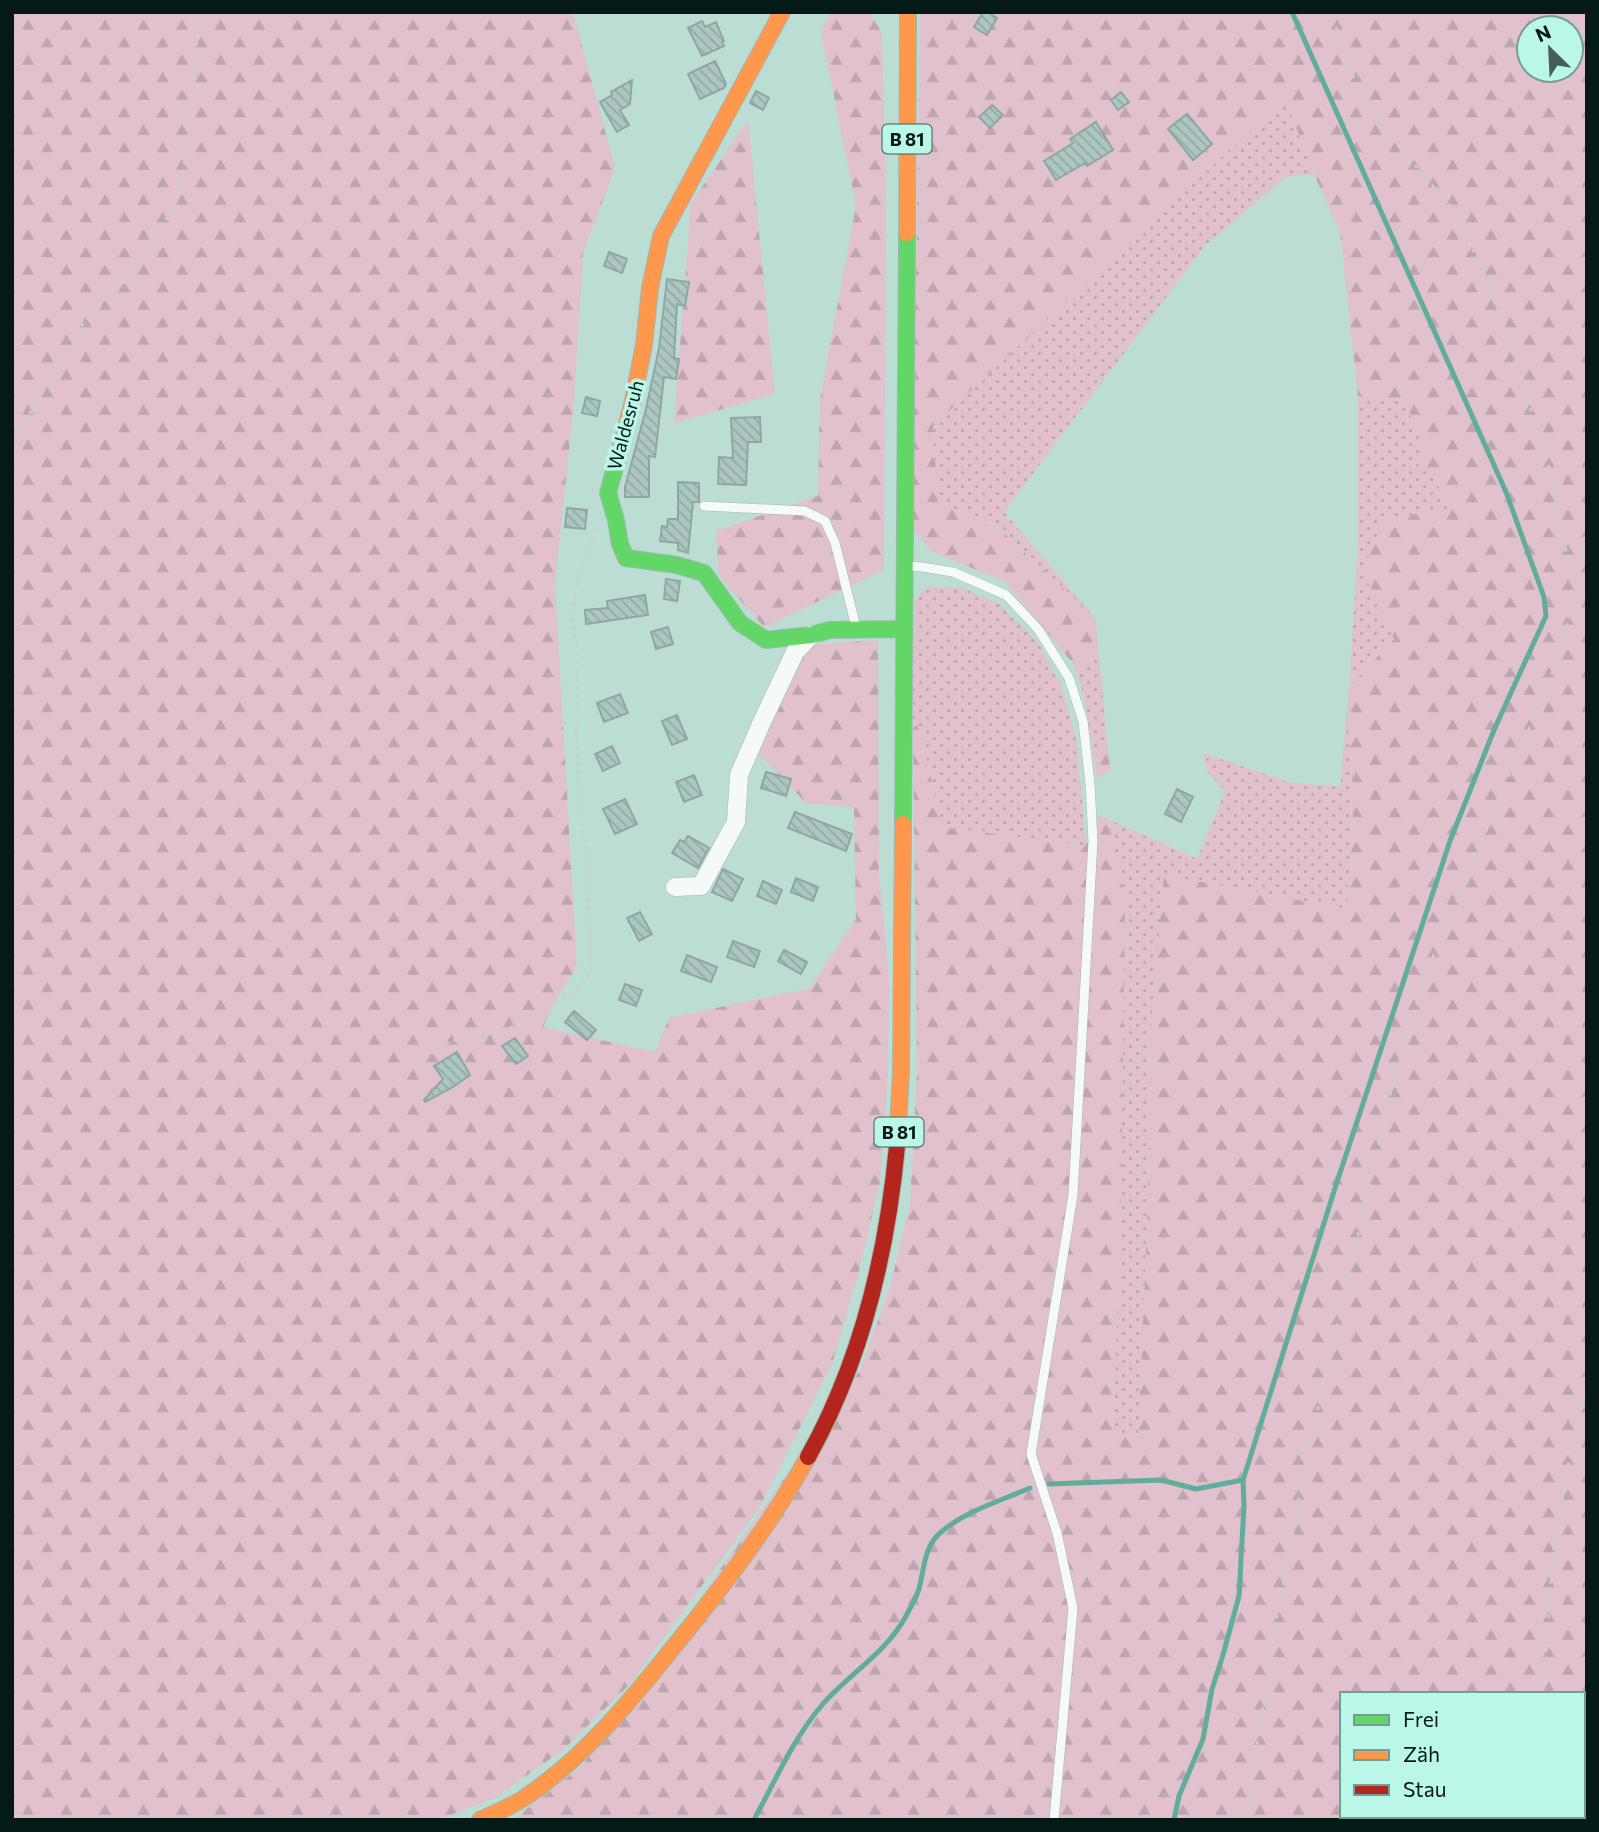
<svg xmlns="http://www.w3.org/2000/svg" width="1599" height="1832" font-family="Commissioner,sans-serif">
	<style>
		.grass { fill: url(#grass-dots) }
		.forest { fill: url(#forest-firs); fill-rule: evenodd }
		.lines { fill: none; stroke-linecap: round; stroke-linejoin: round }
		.stream { stroke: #61ac9d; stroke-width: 5 }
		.building { fill: url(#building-back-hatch); stroke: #8da8a4; stroke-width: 2 }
		.lane-casing { stroke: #9fb9b2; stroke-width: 10 }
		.street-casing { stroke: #9fb9b2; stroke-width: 19 }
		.fast-casing { stroke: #9fb9b2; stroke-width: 18 }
		.slow-casing { stroke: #9fb9b2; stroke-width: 18 }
		.jam-casing { stroke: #9fb9b2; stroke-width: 18 }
		.path { stroke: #c7d1cf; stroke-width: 2.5; stroke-dasharray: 3.5 5; stroke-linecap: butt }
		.lane { stroke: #f5faf9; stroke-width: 9 }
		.street { stroke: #f5faf9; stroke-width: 18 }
		.fast { stroke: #63d668; stroke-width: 16 }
		.slow { stroke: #ff974d; stroke-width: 16 }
		.jam { stroke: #b3261e; stroke-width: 16 }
		.labels { text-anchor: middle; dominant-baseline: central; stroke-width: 7; stroke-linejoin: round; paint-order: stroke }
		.shield { fill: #bbf7e9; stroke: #3a5c55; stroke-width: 2 }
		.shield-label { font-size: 18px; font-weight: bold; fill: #031a16 }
		.street-label { font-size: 19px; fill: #031a16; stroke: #bbf7e9 }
	</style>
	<defs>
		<pattern id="grass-dots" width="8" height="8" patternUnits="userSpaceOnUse" patternTransform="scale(1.75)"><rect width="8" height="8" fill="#e0c1cc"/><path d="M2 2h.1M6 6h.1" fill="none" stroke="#bfa5ae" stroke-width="1.8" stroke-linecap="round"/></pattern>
		<pattern id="forest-firs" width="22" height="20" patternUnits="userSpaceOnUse" patternTransform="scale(1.75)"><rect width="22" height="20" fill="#e0c1cc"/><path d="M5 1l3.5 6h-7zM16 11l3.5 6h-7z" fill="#bfa5ae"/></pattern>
		<pattern id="building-back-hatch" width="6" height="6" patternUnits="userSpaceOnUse" patternTransform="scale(1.75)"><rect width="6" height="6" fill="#acc6c2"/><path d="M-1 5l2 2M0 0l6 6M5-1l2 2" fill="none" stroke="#92aaa6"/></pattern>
	</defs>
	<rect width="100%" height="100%" fill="#bcddd4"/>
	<path class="grass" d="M1285 98 1314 174 1285 177 1204 247 1004 512 1096 619 996 525 938 505 933 426Z
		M1358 396 1404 399 1448 510 1363 571 1394 639 1349 688 1358 545Z
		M927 587H960L999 604 1038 642 1061 685 1077 742 1086 846 942 827 918 726 913 728 915 600Z
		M1099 656 1108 750 1093 752 1084 697 1075 666Z
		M1347 712 1354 802 1347 909 1164 876 1151 1029 1148 1202 1138 1438 1113 1434 1121 1196 1125 899 1108 819 1197 859 1225 791 1208 773 1203 753 1288 782 1340 787Z"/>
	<path class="forest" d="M12 12H573L615 168 583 253 574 401 555 585 577 968 559 994 543 1027 655 1052 669 1018 810 988 856 919 854 807 806 803 758 753 809 645 878 640 879 870 889 979 888 1077 880 1182 858 1275 832 1364 759 1508 629 1685 564 1749 495 1798 438 1820H12Z
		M831 12H869L882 33 886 202 884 570 764 627 719 576 716 531 818 496 820 399 856 206 821 32Z
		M920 12H1587V1820H512L582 1766 860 1370 890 1287 910 1205 917 1072 913 728 918 725 943 827 1085 846 1098 815 1108 819 1125 899 1121 1196 1113 1433 1138 1438 1148 1202 1151 1029 1164 875 1347 909 1354 802 1347 712 1349 688 1394 639 1363 571 1383 519 1448 509 1435 477 1417 467 1426 454 1404 399 1358 396 1340 232 1314 174 1285 98 933 426 938 505 995 525 1096 619 1099 656 1075 666 1004 581 932 552 912 528ZM1529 28H1571V70H1529ZM1342 1694H1583V1816H1342Z
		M748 120 775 394 674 423 691 203Z
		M1108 750 1110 770 1097 779 1093 752Z"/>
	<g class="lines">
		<path class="stream" d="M1049 1484 1161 1480 1196 1489 1243 1480
			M754 1820C775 1781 793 1739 822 1705 849 1674 887 1652 906 1616 910 1608 915 1600 918 1592 924 1574 923 1547 940 1533 965 1511 1000 1501 1030 1488
			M1174 1820 1179 1796 1203 1739 1212 1689 1223 1655 1239 1596 1244 1506 1243 1480 1336 1185 1450 841 1494 730 1546 616 1544 597 1506 492 1292 12"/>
	</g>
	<path class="building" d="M983 12H988L997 18 987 35 974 27Z
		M702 21 705 27 716 22 724 41 722 42 724 46 702 56 688 28Z
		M715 61 726 84 724 88 700 99 688 74Z
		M632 80 630 104 620 110 629 125 617 132 600 102 612 95 611 92Z
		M756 91 769 98 763 110 750 103Z
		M1121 92 1129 102 1118 110 1111 100Z
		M992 105 1003 115 990 128 979 117Z
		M1187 114 1212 144 1193 160 1168 129Z
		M1096 122 1113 150 1087 166 1085 163 1056 180 1044 161 1073 143 1070 139Z
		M609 252 627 259 622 273 604 266Z
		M667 279 689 282 685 306 677 304 674 358 679 359 676 379 664 377 655 457 649 456V497H625V487L646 409 659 348Z
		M586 397 600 401 597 416 582 413Z
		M760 417 761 442H748L746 485 718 484 719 457 733 458 731 418Z
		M678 482 699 483V502H693L688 553 678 550V543L660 541 662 526 667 527 668 519H678Z
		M567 508 587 510 585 529 565 527Z
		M666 579 680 581 677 601 664 599Z
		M645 595 648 615 586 624 585 610 608 608 607 601Z
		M668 627 673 644 656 649 651 632Z
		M620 694 628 713 604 722 597 703Z
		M677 715 687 739 672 745 662 721Z
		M612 746 620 763 603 771 595 754Z
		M766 772 791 779 786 796 761 788Z
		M694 775 702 795 684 802 676 782Z
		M1177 789 1193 797 1181 822 1165 814Z
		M625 799 637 824 615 834 603 809Z
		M795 812 852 834 846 851 788 828Z
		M688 836 709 848 698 868 672 853 680 840 684 842Z
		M723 869 743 879 732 901 712 892Z
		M796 878 818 887 813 901 791 892Z
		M763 881 782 890 776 904 757 896Z
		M640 912 652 934 639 941 627 918Z
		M733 941 760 951 754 967 727 957Z
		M784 950 807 962 801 974 778 961Z
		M687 955 717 967 711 982 681 971Z
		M625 984 642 990 636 1006 619 1000Z
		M574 1011 596 1030 587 1040 565 1022Z
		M515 1038 528 1056 516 1064 502 1046Z
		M457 1052 470 1075 453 1087 425 1102 424 1100 443 1079 434 1066Z"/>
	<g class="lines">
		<g class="lane-casing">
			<path id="lane" d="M704 506 805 511 825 521 835 543 856 627
				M908 566 922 567 953 572 1006 595 1038 629 1069 678 1083 721 1090 784 1093 841 1073 1195 1031 1454 1057 1533 1073 1608 1054 1820"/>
		</g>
		<g class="street-casing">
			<path id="street" d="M675 887 701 886 736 822 739 775 761 724 795 652 811 635"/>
		</g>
		<g class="fast-casing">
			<path id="fast" d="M617 460 608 493 616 520 620 544 626 558 677 565 704 573 740 623 766 640 811 635 830 630 903 629
				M903 824 907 233"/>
		</g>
		<g class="slow-casing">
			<path id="slow" d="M907 233 908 12
				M617 460 632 405 644 345 650 288 661 236 782 12
				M897 1146 901 1072 903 824
				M480 1820C496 1813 513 1806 527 1796 586 1756 632 1699 676 1644 724 1585 771 1524 808 1457"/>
		</g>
		<g class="jam-casing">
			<path id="jam" d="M808 1457C861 1362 887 1254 897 1146"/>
		</g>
		<path class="path" d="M12 27 23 12
			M12 443 85 321 126 281 174 207 183 174 200 12
			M410 1067 448 1043 473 1033H501L581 987 590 973 588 869 580 803 576 735 577 650 572 618 578 578 595 529
			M1544 1694 1552 1558 1569 1460 1587 1391
			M1583 1796H1587
			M1246 1820 1272 1644 1307 1457 1389 1099 1424 978 1564 645 1573 585 1549 467 1495 298 1454 210 1380 125 1350 71 1331 12"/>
		<use href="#lane" class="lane"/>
		<use href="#street" class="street"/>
		<use href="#fast" class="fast"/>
		<use href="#slow" class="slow"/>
		<use href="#jam" class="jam"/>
	</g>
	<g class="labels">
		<g class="shield">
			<rect x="882.5" y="124.5" width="49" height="29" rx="5"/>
			<rect x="874.5" y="1117.5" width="49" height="29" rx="5"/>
		</g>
		<g class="shield-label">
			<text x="907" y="139">B 81</text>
			<text x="899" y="1132">B 81</text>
		</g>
		<g class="street-label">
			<text transform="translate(625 425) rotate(-75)">Waldesruh</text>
		</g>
	</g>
	<rect width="1599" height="1832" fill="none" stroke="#031a16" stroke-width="28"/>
	<rect x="1340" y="1692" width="245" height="126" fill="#bbf7e9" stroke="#719f95" stroke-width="2"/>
	<rect x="1354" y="1715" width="35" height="10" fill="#63d668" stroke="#719f95" stroke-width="2"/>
	<text x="1403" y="1727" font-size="21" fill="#031a16">Frei</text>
	<rect x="1354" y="1750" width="35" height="10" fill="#ff974d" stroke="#719f95" stroke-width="2"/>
	<text x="1403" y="1762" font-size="21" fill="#031a16">Zäh</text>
	<rect x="1354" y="1785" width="35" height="10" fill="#b3261e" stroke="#719f95" stroke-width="2"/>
	<text x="1403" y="1797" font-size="21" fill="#031a16">Stau</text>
	<g transform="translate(1550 49) rotate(336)"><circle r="33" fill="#bbf7e9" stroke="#719f95" stroke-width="2"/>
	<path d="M0-5L12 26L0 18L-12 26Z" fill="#445e58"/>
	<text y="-10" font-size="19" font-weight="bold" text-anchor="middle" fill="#031a16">N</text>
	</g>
</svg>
